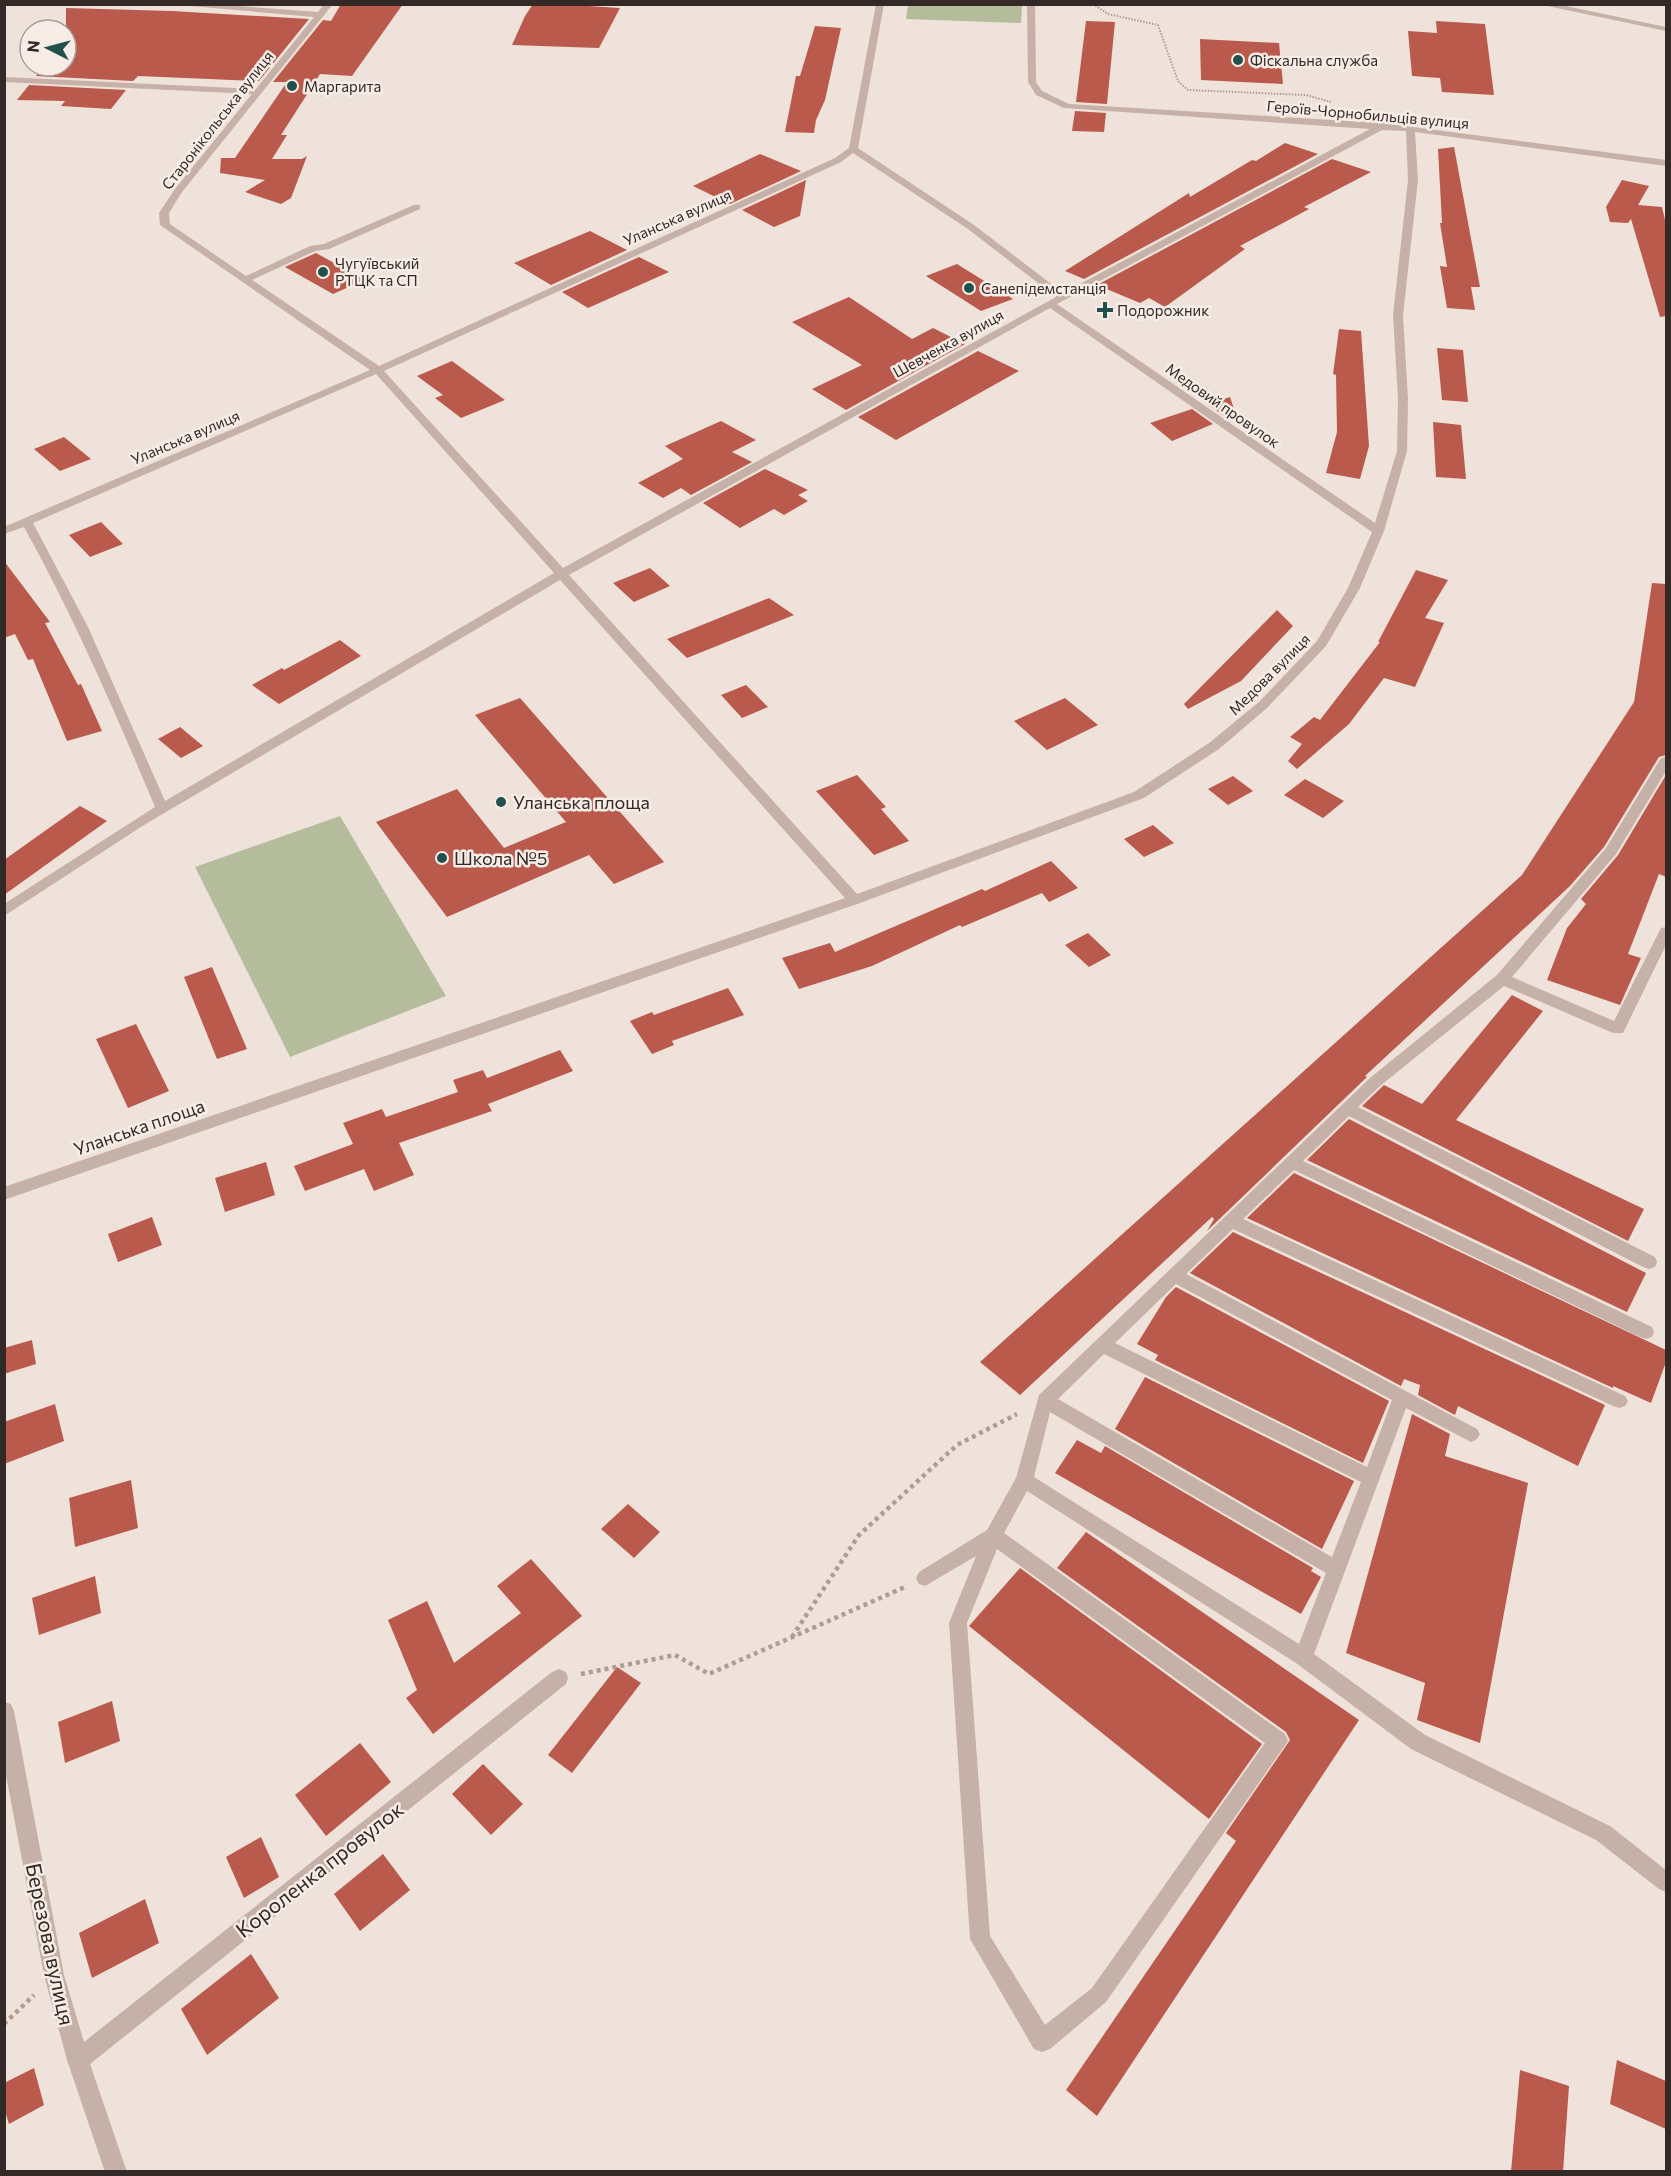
<svg xmlns="http://www.w3.org/2000/svg" width="1671" height="2176" font-family="Commissioner,sans-serif">
	<style>
		.green { fill: #b5bc9c }
		.building { fill: #ba5a4c }
		.lines { fill: none; stroke-linecap: round; stroke-linejoin: round }
		.path-far1 { stroke: #b19b92; stroke-width: 2; stroke-dasharray: 1.5 1.5; stroke-linecap: butt }
		.path { stroke: #b19b92; stroke-width: 4.5; stroke-dasharray: 4 4; stroke-linecap: butt }
		.minor { fill: #c5b1a7; fill-rule: evenodd }
		.poi-dot { fill: #21504d; stroke: #f7ede6; stroke-width: 2 }
		.labels { text-anchor: middle; dominant-baseline: central; stroke-width: 5; stroke-linejoin: round; paint-order: stroke }
		.far-poi-label { font-size: 15px; fill: #332927; stroke: #f7ede6; text-anchor: start }
		.far-street-label { font-size: 15px; fill: #332927; stroke: #f7ede6 }
		.poi-label { font-size: 18px; fill: #332927; stroke: #f7ede6; text-anchor: start }
		.street-label { font-size: 18px; fill: #332927; stroke: #f7ede6 }
		.near-street-label { font-size: 21px; fill: #332927; stroke: #f7ede6 }
	</style>
	<rect width="100%" height="100%" fill="#efe2da"/>
	<path class="green" d="M908 5H1022L1021 23 906 19Z
		M340 816 446 996 290 1057 195 867Z"/>
	<path class="building" d="M341 4H403L352 76 320 74 281 135H287L272 159H302L307 156 291 198 281 204 245 192 265 180 220 173 221 158H235L287 82H273L323 20 331 21Z
		M533 4H557L620 8 599 48 512 45 525 16Z
		M66 8 172 11 309 19 259 81 138 76 133 81 36 76 44 66H66Z
		M1086 21 1115 22 1107 104 1076 102Z
		M1436 21 1485 24 1494 95 1442 92 1440 78 1412 76 1408 31 1437 33Z
		M815 26 841 28 825 100 816 120 814 133 785 132 796 76H800Z
		M1200 39 1279 43 1283 84 1201 80Z
		M29 85 126 90 111 109 61 106 65 101 17 100Z
		M1075 111 1106 113 1104 132 1072 131Z
		M1285 143 1318 154 1084 279 1065 271 1189 193 1190 197 1252 160 1256 161Z
		M1454 147 1480 287H1471L1475 310 1447 308 1440 266 1447 267 1440 223H1442L1438 149Z
		M760 154 801 171 730 204 693 186Z
		M1332 159 1371 172 1304 207 1309 209 1240 246 1245 249 1165 307 1149 298 1140 303 1097 285Z
		M806 180 800 216 774 227 742 210Z
		M1622 180 1649 186 1638 205 1662 207 1666 224V316L1660 317 1631 219 1628 223 1610 222 1606 207Z
		M590 231 627 250 551 285 514 263Z
		M316 253 365 280 333 294 285 267Z
		M639 257 669 272 588 308 562 292Z
		M957 264 1013 299 981 311 926 276Z
		M849 297 912 339 933 328 965 344 846 410 812 389 862 365 792 322Z
		M1339 329 1361 331 1369 446 1360 479 1326 473 1337 432 1336 375 1333 374Z
		M1437 348 1463 350 1468 402 1442 400Z
		M978 351 1019 371 896 440 858 417Z
		M452 361 505 400 461 418 435 398 443 395 417 376Z
		M1230 397 1236 415 1227 418 1207 404Z
		M1192 409 1213 424 1172 441 1150 423Z
		M721 421 756 440 732 452 752 462 691 495 681 488 663 498 638 483 683 459 665 446Z
		M1433 422 1461 425 1466 479 1436 477Z
		M64 437 91 459 60 471 34 449Z
		M765 469 808 490 798 495 808 501 784 515 774 509 740 528 703 503Z
		M101 522 123 544 90 557 69 535Z
		M4 561 50 622 45 623 78 685 81 684 102 731 67 741 33 659 28 660 15 634 4 638Z
		M650 568 670 586 634 602 613 583Z
		M1416 570 1448 580 1425 618 1444 623 1415 687 1384 678 1349 724 1297 769 1288 761 1302 744 1290 737 1314 717 1320 720 1380 642H1378Z
		M1652 583 1666 584V755L1659 757 1604 847 1570 886 1365 1076 1367 1077 1207 1231 1214 1219 1212 1217 1020 1395 980 1362 1522 875 1634 702Z
		M769 598 794 615 687 658 667 639Z
		M1277 610 1293 626 1241 681 1188 709 1184 704Z
		M340 640 361 656 279 704 252 685 282 668 284 670Z
		M746 685 768 707 742 718 721 695Z
		M520 698 664 862 614 884 589 855 447 917 376 822 457 789 504 848 566 822 475 715Z
		M1065 698 1098 725 1047 750 1014 721Z
		M180 727 203 746 181 758 158 739Z
		M857 775 886 807 881 809 909 841 874 855 816 791Z
		M1666 775V877L1659 874 1628 954 1641 958 1620 1005 1547 980 1567 928 1586 904 1581 899 1618 855Z
		M1233 776 1253 791 1228 805 1208 789Z
		M1305 779 1344 801 1323 818 1284 795Z
		M80 806 107 821 4 895V860Z
		M1153 825 1174 843 1144 857 1124 839Z
		M1051 861 1078 888 1049 902 1042 893 962 927 960 925 872 966 799 989 782 958 830 943 835 952 982 889 985 891Z
		M1088 933 1111 955 1089 967 1065 945Z
		M212 967 247 1049 217 1059 184 977Z
		M728 988 744 1015 672 1041 674 1045 652 1054 630 1021 652 1012 654 1015Z
		M1512 995 1543 1011 1456 1120 1644 1209 1628 1241 1362 1106 1384 1085 1422 1104Z
		M136 1024 169 1091 128 1108 96 1039Z
		M560 1050 573 1071 488 1104 492 1111 399 1143 414 1175 374 1191 364 1169 305 1191 294 1166 353 1144 343 1123 382 1109 386 1117 458 1092 453 1080 483 1070 487 1078Z
		M1349 1119 1646 1273 1627 1312 1307 1160Z
		M266 1162 275 1195 225 1212 215 1178Z
		M1294 1173 1666 1350V1362L1651 1403 1613 1386V1388L1247 1218Z
		M152 1217 162 1245 118 1262 108 1234Z
		M1233 1232 1605 1405 1578 1466 1458 1406 1455 1415 1418 1395 1420 1385 1404 1379 1401 1386 1190 1273Z
		M1176 1287 1389 1401 1363 1463 1155 1360 1158 1355 1137 1344 1166 1297Z
		M32 1340 36 1364 4 1374V1348Z
		M1145 1377 1354 1481 1322 1549 1115 1429Z
		M55 1404 64 1441 4 1464V1422Z
		M1412 1414 1450 1434 1445 1456 1528 1483 1480 1743 1417 1720 1425 1683 1346 1653Z
		M1077 1440 1101 1453 1105 1446 1313 1568 1311 1571 1321 1577 1301 1614 1055 1473Z
		M131 1480 138 1528 75 1547 69 1498Z
		M628 1504 660 1532 634 1558 601 1529Z
		M1086 1532 1359 1720 1097 2116 1066 2090 1236 1841 1226 1833 1290 1740 1286 1732 1057 1568Z
		M531 1559 582 1616 433 1734 406 1698 417 1690 388 1620 427 1601 454 1663 521 1613 497 1586Z
		M1020 1568 1262 1744 1209 1819 969 1626Z
		M95 1576 101 1613 39 1635 32 1598Z
		M617 1667 641 1683 572 1773 548 1755Z
		M112 1701 120 1741 65 1763 58 1722Z
		M360 1743 391 1782 326 1836 295 1795Z
		M483 1764 523 1804 491 1835 452 1794Z
		M261 1837 279 1877 244 1898 226 1857Z
		M383 1854 410 1890 360 1931 334 1894Z
		M145 1899 159 1943 92 1978 79 1933Z
		M251 1954 279 1998 207 2055 181 2009Z
		M1617 2060 1666 2081V2129L1610 2104Z
		M34 2068 44 2105 9 2124 4 2108V2083Z
		M1520 2070 1569 2086 1563 2172H1511Z"/>
	<g class="lines">
		<path class="path-far1" d="M1093 4 1108 14 1158 25 1178 81 1188 90 1306 95 1331 102"/>
		<path class="path" d="M792 1637 859 1535 957 1445 1017 1414
			M581 1674 675 1655 709 1674 905 1587
			M4 2024 34 1995"/>
		<path class="minor" d="M168 4H211L318 12 324 4H333L182 192 169 213 170 224 246 276 310 246 324 244 414 205H420V209L329 249 315 251 252 280 379 366 835 158 849 148 876 4H884L858 148 974 225 1063 293 1370 129 1064 108 1036 95 1028 82 1027 4H1035L1036 82 1042 91 1069 104 1382 123 1666 160V166L1415 132 1418 180 1403 315 1408 399 1407 451 1384 531 1360 588 1326 646 1267 708 1219 749 1144 798 860 903 4 1200V1187L845 898 560 580 144 825 4 916V904L155 807C115 712 74 617 24 527L4 534V527L370 370 160 225 159 213 175 189 252 94 4 82V77L256 89 314 17ZM1382 130 1406 131 1408 180 1393 315 1398 399 1397 451 1375 523 1057 304ZM853 153 968 229 1056 297 563 568 384 371 841 162ZM1050 308 1372 532 1348 588 1317 641 1259 702 1209 743 1134 792 857 894 569 575ZM376 374 554 573 165 801 88 627 33 523Z
			M1538 4H1556L1666 27V31Z
			M1666 757V771L1616 854 1512 977 1614 1021 1659 932 1661 928 1666 927V945L1623 1033H1613L1504 986 1380 1086 1358 1107 1655 1257 1657 1262 1655 1267 1649 1269 1643 1267 1349 1116 1303 1161 1652 1327 1654 1332 1652 1337 1646 1339 1640 1337 1294 1170 1243 1219 1625 1396 1628 1401 1625 1406 1619 1408 1613 1406 1233 1229 1186 1274 1477 1429 1480 1434 1477 1439 1471 1442 1406 1408 1314 1654 1425 1735 1610 1826 1666 1870V1892L1659 1889 1596 1840 1411 1749 1296 1663 1027 1491 1004 1533 1285 1734 1288 1741 1106 2002 1050 2049 1042 2052 1034 2049 970 1939 949 1623 976 1556 925 1586 919 1584 916 1578 919 1572 987 1530 1016 1478 1039 1395 1370 1078 1497 975 1606 848 1661 758ZM1176 1284 1392 1400 1367 1467 1115 1343ZM1104 1354 1361 1482 1332 1557 1058 1399ZM1050 1412 1326 1573 1299 1644 1034 1477ZM997 1549 1265 1743 1092 1988 1045 2025 990 1936 967 1623Z
			M559 1669 566 1672 568 1678 566 1684 90 2064 127 2172H105L67 2060 44 1975 4 1765V1702L11 1704 14 1711 64 1975 84 2042 552 1672Z"/>
	</g>
	<g class="poi-dot">
		<circle cx="1238" cy="60" r="6"/>
		<circle cx="292" cy="86" r="6"/>
		<circle cx="323" cy="272" r="6"/>
		<circle cx="969" cy="288" r="6"/>
		<path d="M1102 301h6v6h6v6h-6v6h-6v-6h-6v-6h6z"/>
		<circle cx="501" cy="802" r="6"/>
		<circle cx="442" cy="858" r="6"/>
	</g>
	<g class="labels">
		<g class="far-poi-label">
			<text x="1250" y="60">Фіскальна служба</text>
			<text x="304" y="86">Маргарита</text>
			<text x="335" y="263">Чугуївський<tspan x="335" dy="17">РТЦК та СП</tspan></text>
			<text x="981" y="288">Санепідемстанція</text>
			<text x="1117" y="310">Подорожник</text>
		</g>
		<g class="far-street-label">
			<text transform="translate(1368 114) rotate(5)">Героїв-Чорнобильців вулиця</text>
			<text transform="translate(217 120) rotate(-52)">Старонікольська вулиця</text>
			<text transform="translate(677 217) rotate(-24)">Уланська вулиця</text>
			<text transform="translate(948 343) rotate(-29)">Шевченка вулиця</text>
			<text transform="translate(1223 405) rotate(35)">Медовий провулок</text>
			<text transform="translate(185 437) rotate(-23)">Уланська вулиця</text>
			<text transform="translate(1269 674) rotate(-45)">Медова вулиця</text>
		</g>
		<g class="poi-label">
			<text x="513" y="802">Уланська площа</text>
			<text x="454" y="858">Школа №5</text>
		</g>
		<g class="street-label">
			<text transform="translate(139 1127) rotate(-19)">Уланська площа</text>
		</g>
		<g class="near-street-label">
			<text transform="translate(319 1869) rotate(-38)">Короленка провулок</text>
			<text transform="translate(51 1944) rotate(78)">Березова вулиця</text>
		</g>
	</g>
	<rect width="1671" height="2176" fill="none" stroke="#332927" stroke-width="12"/>
	<g transform="translate(48 48) rotate(276)"><circle r="28" fill="#f7ede6" stroke="#a99f9a" stroke-width="1.5"/>
	<path d="M0-4.5L10 22L0 15L-10 22Z" fill="#21504d"/>
	<text y="-9" font-size="16" font-weight="bold" text-anchor="middle" fill="#332927">N</text>
	</g>
</svg>
